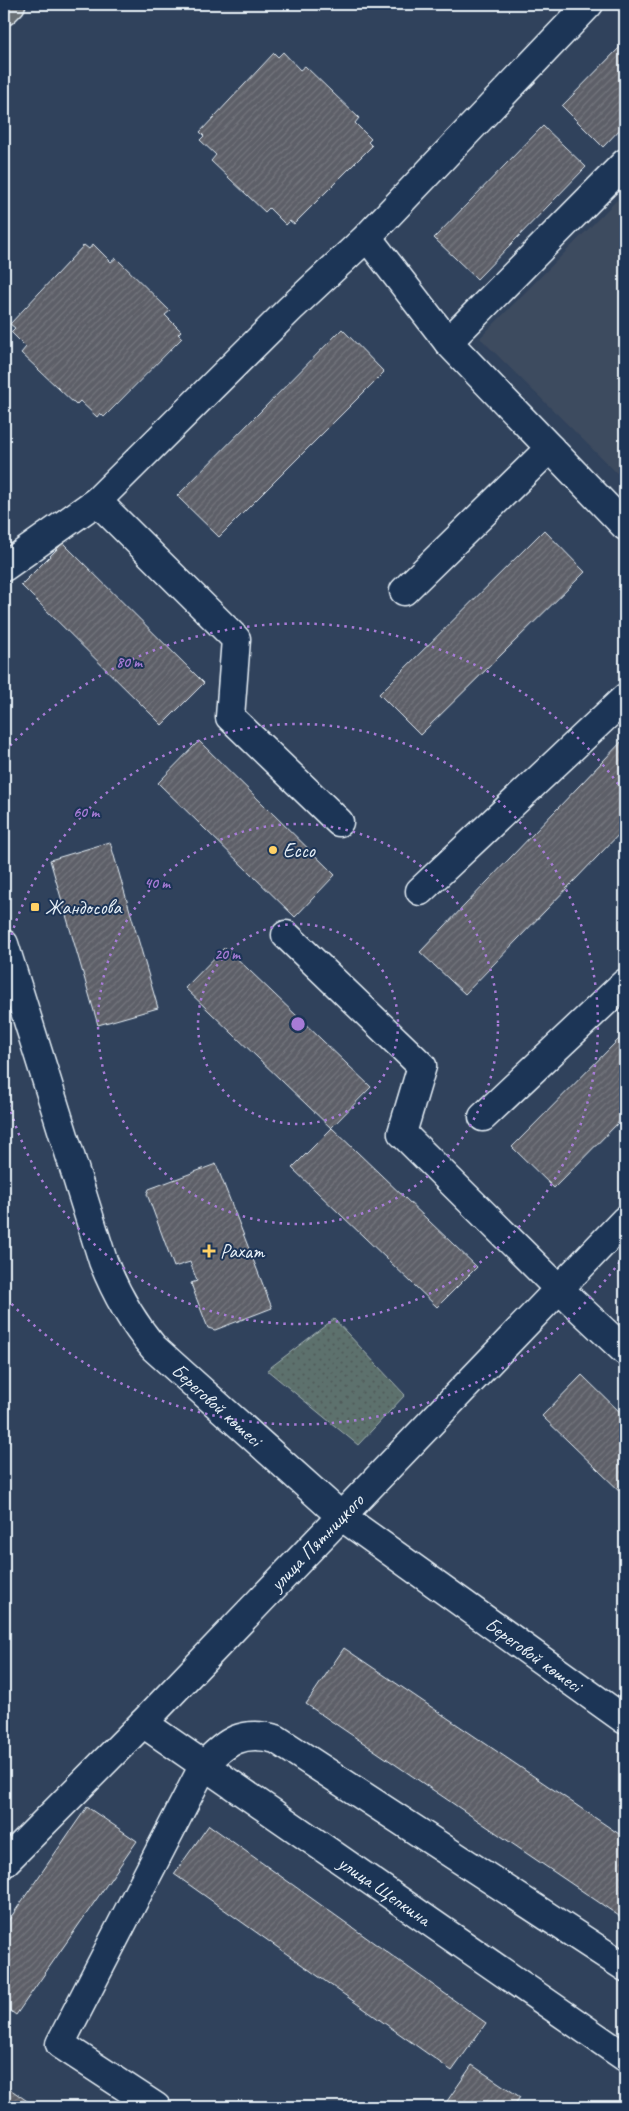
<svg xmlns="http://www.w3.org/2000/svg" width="629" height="2111" font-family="Caveat,sans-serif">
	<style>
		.built { fill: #3e4b5f }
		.park { fill: url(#park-dots); stroke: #a2b1b2 }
		.building { fill: url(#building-hatch); stroke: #e8f1f8 }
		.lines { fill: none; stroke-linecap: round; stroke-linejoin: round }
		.minor-casing { stroke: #e8f1f8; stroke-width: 31 }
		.major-casing { stroke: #e8f1f8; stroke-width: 31 }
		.minor { stroke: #1d3557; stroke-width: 28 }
		.major { stroke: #6a7074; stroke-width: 28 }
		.ring { fill: none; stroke: #a77bd6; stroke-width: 2.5; stroke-dasharray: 2.5 5 }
		.poi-dot { fill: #ffd166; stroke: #1d3557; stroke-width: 2 }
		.labels { text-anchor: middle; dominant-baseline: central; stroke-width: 4; stroke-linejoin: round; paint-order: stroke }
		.poi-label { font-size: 20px; fill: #e8f1f8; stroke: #1d3557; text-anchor: start }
		.street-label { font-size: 20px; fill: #e8f1f8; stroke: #1d3557 }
		.centre { fill: #a77bd6; stroke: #1d3557; stroke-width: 2.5 }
		.ring-label { font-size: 15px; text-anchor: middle; font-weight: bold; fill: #a77bd6; stroke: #1d3557; stroke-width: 4; stroke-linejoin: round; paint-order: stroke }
	</style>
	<defs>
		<pattern id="park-dots" width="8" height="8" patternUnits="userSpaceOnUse" patternTransform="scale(1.25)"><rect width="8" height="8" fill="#5d716d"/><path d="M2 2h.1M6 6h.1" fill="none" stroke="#505a5a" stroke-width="1.8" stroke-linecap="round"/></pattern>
		<pattern id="building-hatch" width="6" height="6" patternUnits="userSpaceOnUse" patternTransform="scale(1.25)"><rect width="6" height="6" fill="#5d5f67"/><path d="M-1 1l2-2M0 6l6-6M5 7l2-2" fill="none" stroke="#74767e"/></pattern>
	</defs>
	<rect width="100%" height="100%" fill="#30425c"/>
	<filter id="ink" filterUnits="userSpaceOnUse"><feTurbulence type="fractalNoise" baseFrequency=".02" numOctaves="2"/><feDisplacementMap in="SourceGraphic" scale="10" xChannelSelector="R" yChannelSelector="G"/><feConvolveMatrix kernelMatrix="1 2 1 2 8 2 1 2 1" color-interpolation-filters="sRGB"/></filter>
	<g filter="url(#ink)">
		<path class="built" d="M625 192V481L480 338Z"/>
		<path class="park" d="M334 1319 405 1395 358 1445 267 1370Z"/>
		<path class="building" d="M625 42V124L603 147 562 106Z
			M283 52 300 70 305 66 359 118 355 123 371 139 368 142 372 146 294 224 290 221 286 225 269 208 265 212 211 161 216 155 200 140 204 136 200 132 274 53 278 57Z
			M543 126 586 167 477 279 434 238Z
			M93 244 111 262 116 258 170 311 165 315 181 331 178 334 182 338 104 417 100 413 97 417 80 401 76 405 21 353 26 347 11 332 15 328 10 324 84 245 89 249Z
			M342 329 384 372 219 537 177 496Z
			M544 530 585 572 420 735 379 694Z
			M63 543 204 683 162 725 21 585Z
			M625 738V828L465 994 420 952Z
			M199 741 335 875 295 917 158 783Z
			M110 842 158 1008 98 1025 50 860Z
			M225 947 371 1087 331 1128 185 988Z
			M625 1033V1116L554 1188 512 1147Z
			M332 1128 477 1267 437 1307 292 1168Z
			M216 1164 272 1308 215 1330 208 1328 194 1292 191 1283 197 1281 190 1262 174 1267 147 1194 149 1189Z
			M582 1375 625 1417V1496L542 1416Z
			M344 1648 625 1838V1920L306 1704Z
			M87 1807 137 1841 16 2015 4 2006V1927Z
			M209 1825 486 2023 452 2071 174 1874Z
			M472 2065 520 2097 513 2107H443Z
			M4 2085 36 2107H4Z"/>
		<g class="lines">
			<g class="minor-casing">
				<g id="minor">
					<path d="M367 237 448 342 625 526"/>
					<path d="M448 342 625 163"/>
					<path d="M97 501 236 639 230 717 339 822"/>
					<path d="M4 567 97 501 290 309 367 237 589 4"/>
					<path d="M404 591 550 448"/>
					<path d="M420 891 625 698"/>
					<path d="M286 935 422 1066 402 1133 559 1289 625 1351"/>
					<path id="s1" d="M4 944 103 1261C116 1294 131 1321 154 1348L341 1516 625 1720"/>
					<path d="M483 1117 625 983"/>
					<path id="s2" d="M143 1723 625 2057"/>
					<path id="s3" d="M4 1863 143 1723 625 1220"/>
					<path d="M156 2107 60 2044 204 1765C227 1741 242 1730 276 1739L625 1967"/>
				</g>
			</g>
			<g class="major-casing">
				<path id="major" d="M4 11 11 4"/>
			</g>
			<use href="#minor" class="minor"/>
			<use href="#major" class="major"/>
		</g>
	</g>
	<g class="ring">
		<circle cx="298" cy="1024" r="100"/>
		<circle cx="298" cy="1024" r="200"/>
		<path d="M4 964A300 300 0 1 1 4 1084"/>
		<path d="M624 1256A400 400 0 0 1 5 1297M5 751A400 400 0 0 1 624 792"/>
	</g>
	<g class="poi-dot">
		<circle cx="273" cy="850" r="5"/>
		<rect x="30" y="902" width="10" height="10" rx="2.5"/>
		<path d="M206.5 1243.5h5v5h5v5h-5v5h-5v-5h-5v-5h5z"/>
	</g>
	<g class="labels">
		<g class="poi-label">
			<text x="283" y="850">Ecco</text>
			<text x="45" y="907">Жандосова</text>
			<text x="220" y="1251">Рахат</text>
		</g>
		<g class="street-label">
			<text stroke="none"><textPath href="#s1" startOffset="518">Береговой көшесі</textPath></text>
			<text stroke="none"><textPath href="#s3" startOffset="448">улица Пятницкого</textPath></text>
			<text stroke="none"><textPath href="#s1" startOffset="922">Береговой көшесі</textPath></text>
			<text stroke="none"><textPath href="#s2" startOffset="294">улица Щепкина</textPath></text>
		</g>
	</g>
	<circle cx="298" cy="1024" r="8" class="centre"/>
	<g class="ring-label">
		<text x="129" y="667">80 m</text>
		<text x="86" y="817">60 m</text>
		<text x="157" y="888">40 m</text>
		<text x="227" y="959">20 m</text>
	</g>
	<rect width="629" height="2111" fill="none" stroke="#1d3557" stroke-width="20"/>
	<rect x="10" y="10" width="609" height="2091" fill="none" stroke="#e8f1f8" stroke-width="2" filter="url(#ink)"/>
</svg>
